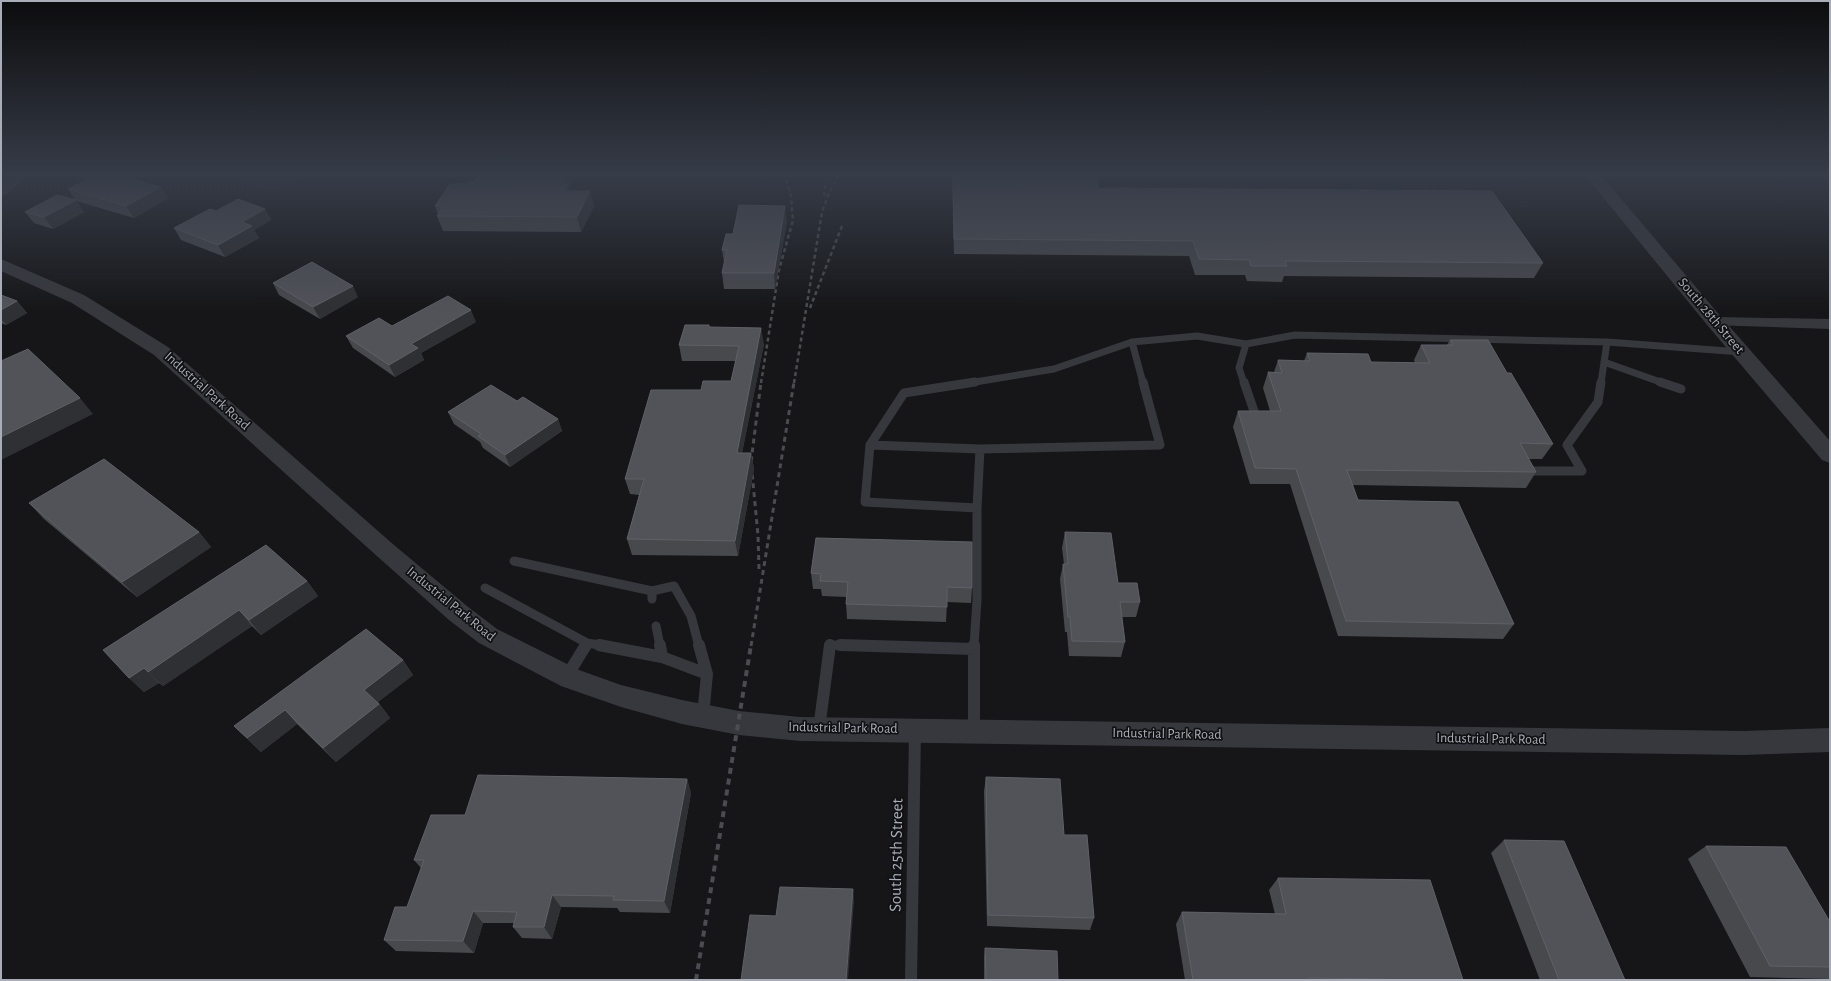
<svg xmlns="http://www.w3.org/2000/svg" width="1831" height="981" font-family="'Alegreya Sans',sans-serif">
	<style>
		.built { fill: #222225 }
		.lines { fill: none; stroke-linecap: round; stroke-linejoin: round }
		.service-far2 { stroke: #37383d; stroke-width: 7 }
		.service-far1 { stroke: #37383d; stroke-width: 9 }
		.service { stroke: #37383d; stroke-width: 12 }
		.minor { fill: #37383d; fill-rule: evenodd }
		.tertiary { fill: #37383d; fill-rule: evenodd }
		.rail-far2 { stroke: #4a4c52; stroke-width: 2.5; stroke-dasharray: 4 3; stroke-linecap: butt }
		.rail-far1 { stroke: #4a4c52; stroke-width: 3; stroke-dasharray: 5 4; stroke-linecap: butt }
		.rail { stroke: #4a4c52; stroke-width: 4; stroke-dasharray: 6 5; stroke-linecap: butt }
		.wall { fill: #47494d }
		.shaded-wall { fill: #2f3033 }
		.building { fill: #525359; stroke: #5f6168 }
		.labels { text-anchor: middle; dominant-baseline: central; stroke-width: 3.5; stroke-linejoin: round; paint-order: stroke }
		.street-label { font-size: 14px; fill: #a8adb8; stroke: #111113 }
		.near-street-label { font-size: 17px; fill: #a8adb8; stroke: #111113 }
	</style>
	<rect width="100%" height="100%" fill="#161618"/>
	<path class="built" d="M226 175H307L269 193Z
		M1276 175H1573L1576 178Z"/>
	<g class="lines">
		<path class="service-far2" d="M1132 342 1143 383
			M1604 362 1663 383
			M969 383 1054 369 1132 342 1197 336 1246 344
			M1244 383 1239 368 1246 344 1295 335 1607 342 1741 352
			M1601 383 1607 342"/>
		<path class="service-far1" d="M1244 382 1256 417
			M1660 382 1681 389
			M870 445 980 449 1160 445 1143 382
			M1525 471H1582L1567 445 1598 402 1601 382
			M977 508 980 449
			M514 561 652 591V599
			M485 588 587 643 585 646
			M652 591 674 586 691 616 699 646
			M656 626 660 646
			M587 643 605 646
			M830 646V645L876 646
			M974 646 977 600V508L865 502 870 445 904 393 975 382"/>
		<path class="service" d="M599 645 662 657 707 674 703 716
			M660 645 662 657
			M699 645 707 674
			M840 645 974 649V731
			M974 649V645
			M567 676 586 645
			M819 729 830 645
			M911 980 915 731"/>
		<path class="minor" d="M15 175H28L6 195 1 196V186Z
			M1715 317 1830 319V329L1710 325 1707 322 1710 319Z"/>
		<path class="tertiary" d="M1585 175H1601L1722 318 1830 441V463L1822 460 1708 326Z
			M1 259 84 295 168 347 394 545 467 606 497 629 579 670 621 685 682 700 739 711 800 717 1743 731 1830 728V752L1743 755 800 741 739 735 682 724 621 707 561 686 479 643 449 620 378 557 154 355 72 303 1 271Z"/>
		<path class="rail-far2" d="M824 196 827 175
			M810 308 842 226
			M761 383 779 270 793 220 791 195 784 175
			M794 383 822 212 829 193 839 175"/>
		<path class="rail-far1" d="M759 569 758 535 751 462 761 382
			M751 646 794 382"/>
		<path class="rail" d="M696 980 751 645"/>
	</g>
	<path class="wall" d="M952 175H1096L1099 188 1543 263 1534 278 1284 276 1282 282 1247 281 1245 275H1195L1189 256 954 254Z
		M569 188 570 191 594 206 581 232 443 231 437 216 438 214 435 206Z
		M68 189 168 198 134 218 76 201 84 212 53 229 34 223 25 212 75 200Z
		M265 209 271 220 254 230 259 238 225 257 181 240 174 228 216 211Z
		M787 221 775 289H724L722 273 724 262 722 250 733 234Z
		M273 283 358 297 320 319 279 295Z
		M1 295 17 301 27 313 6 325 1 323Z
		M476 322 421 353 424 360 395 377 353 348 346 336 392 326Z
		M709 325 710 327 764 344 742 453H751L754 469 738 556 632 555 627 539 639 495 630 494 625 479 701 390 731 381 736 361H682L679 345Z
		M1450 340 1507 373 1553 444 1542 459H1529L1536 472 1526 488 1353 485 1358 500 1514 624 1503 639 1338 636 1290 484H1250L1233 427 1238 411H1270L1263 388 1268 372H1274L1278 360 1304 361 1307 353 1371 362 1415 363 1414 360 1421 345H1447Z
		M517 401 558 419 562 431 510 467 483 448 480 442 454 424 448 412Z
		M29 503 199 532 211 547 137 597 44 519Z
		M1065 532 1118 583 1140 602 1136 617H1122L1125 642 1121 657 1069 656 1067 632H1065L1060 579 1063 564H1064L1062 548Z
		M816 538 972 588 971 603 947 602 946 622 847 619 846 604 847 597 822 596 821 589H813L811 573Z
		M307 581 318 596 261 635 252 626 163 686 159 683 144 692 129 678 103 650Z
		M403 660 413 675 378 702 390 718 336 762 297 724 261 752 234 726Z
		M986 777 1064 835 1094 918 1090 930 987 926 984 791Z
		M687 779 691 793 670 913 620 912 617 908 561 907 552 939 522 938 513 927 514 923H483L474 953 396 951 384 940 407 907 421 868 414 860 465 815Z
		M1504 840 1625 980H1540L1491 853Z
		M1706 846 1830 922V979L1750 977 1688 859Z
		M1278 878 1463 980H1185L1176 924 1182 912 1275 914 1269 890Z
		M985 948 1058 980H984V957Z"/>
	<path class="shaded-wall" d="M564 175H576L569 188 572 199 559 184Z
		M161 187 168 198 134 218 126 206Z
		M590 191 594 206 581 232 577 217Z
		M76 200 84 212 53 229 44 217Z
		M785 206 787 221 775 289 774 273Z
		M265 209 271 220 254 230 259 238 225 257 218 245 242 222Z
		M353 286 358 297 320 319 313 307Z
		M17 301 27 313 6 325 1 319V310Z
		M471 310 476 322 421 353 424 360 395 377 389 365 411 344Z
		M761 328 764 344 739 468 737 453Z
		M80 398 93 414 1 460V437Z
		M558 419 562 431 510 467 505 455Z
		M751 453 754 469 738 556 735 541Z
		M199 532 211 547 137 597 122 582Z
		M307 581 318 596 261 635 249 620Z
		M239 610 252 626 163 686 148 672Z
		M403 660 413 675 375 704 364 690Z
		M144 668 159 683 144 692 129 678Z
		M379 704 390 718 336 762 323 748Z
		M285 710 297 724 261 752 247 738Z
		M687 779 691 793 670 913 664 901Z
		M853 889 854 901 848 980H846Z
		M552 895 561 907 552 939 544 927Z
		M473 911 483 923 474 953 463 941Z"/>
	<path class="building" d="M96 175H118L161 187 126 206 68 189Z
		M479 175H564L559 184H568L565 191H590L577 217 437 216 443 206H435L450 184H463L474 181Z
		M953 175H1096L1099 188 1492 191 1543 263 1285 261 1287 266H1251L1249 260 1199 259 1193 241 954 239Z
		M57 195 76 200 44 217 25 212Z
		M238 199 265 209 242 222 252 226 218 245 174 228 210 209 216 211Z
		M739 205 785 206 774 273H722L727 250H722L726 234H733Z
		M312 262 353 286 313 307 273 283Z
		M1 295 17 301 1 310Z
		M448 296 471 310 411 344 418 348 389 365 346 336 379 318 392 326Z
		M685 325H709V327L761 328 737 453H751L735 541 627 539 644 479H625L651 390H701L703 381H731L739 346 679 345Z
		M1450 340H1488L1507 373H1511L1553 444 1520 443 1536 472 1347 470 1358 500 1458 502 1514 624 1346 621 1296 469 1255 468 1238 411H1281L1268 372 1282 373 1278 360 1310 361 1307 353 1368 354 1371 362 1430 363 1421 345H1453Z
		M28 349 80 398 1 437V361Z
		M491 385 517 401 523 397 558 419 505 455 478 436 481 434 448 412Z
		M104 459 199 532 122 582 29 503Z
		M1065 532 1111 533 1118 583H1137L1140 602H1120L1125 642 1072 641 1070 617H1068L1063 564H1068Z
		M816 538 972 542V588L947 587V607L846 604 848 582 820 581 821 574 811 573Z
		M266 545 307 581 249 620 239 610 148 672 144 668 129 678 103 650Z
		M366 629 403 660 364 690 379 704 323 748 285 710 247 738 234 726Z
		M478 775 687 779 664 901 613 900 614 896 552 895 544 927H513L517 912 473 911 463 941 384 940 395 907H407L424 860H414L431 815H465Z
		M986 777 1060 779 1064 835H1087L1094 918 988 915Z
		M1504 840 1564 841 1625 980H1559Z
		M1706 846 1786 847 1830 922V967L1770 966Z
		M1278 878 1430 880 1463 980H1385V979L1309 978 1310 980H1193L1182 912 1286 914Z
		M780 887 853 889 846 980H741L750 915 776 916Z
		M985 948 1057 951 1058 980H986Z"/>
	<linearGradient id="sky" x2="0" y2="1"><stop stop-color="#0c0c0d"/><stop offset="0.56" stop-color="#363c48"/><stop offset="1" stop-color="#363c48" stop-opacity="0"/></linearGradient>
	<rect width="1831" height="312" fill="url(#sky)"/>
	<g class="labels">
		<g class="street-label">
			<text transform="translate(1711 316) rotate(50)">South 28th Street</text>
			<text transform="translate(207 391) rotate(42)">Industrial Park Road</text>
			<text transform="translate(451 604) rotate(39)">Industrial Park Road</text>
			<text transform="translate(843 728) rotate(1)">Industrial Park Road</text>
			<text transform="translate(1167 734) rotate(1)">Industrial Park Road</text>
			<text transform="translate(1491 739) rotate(1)">Industrial Park Road</text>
		</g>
		<g class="near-street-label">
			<text transform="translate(896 855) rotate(-89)">South 25th Street</text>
		</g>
	</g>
	<rect width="1831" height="981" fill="none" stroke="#a8adb8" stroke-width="4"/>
</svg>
